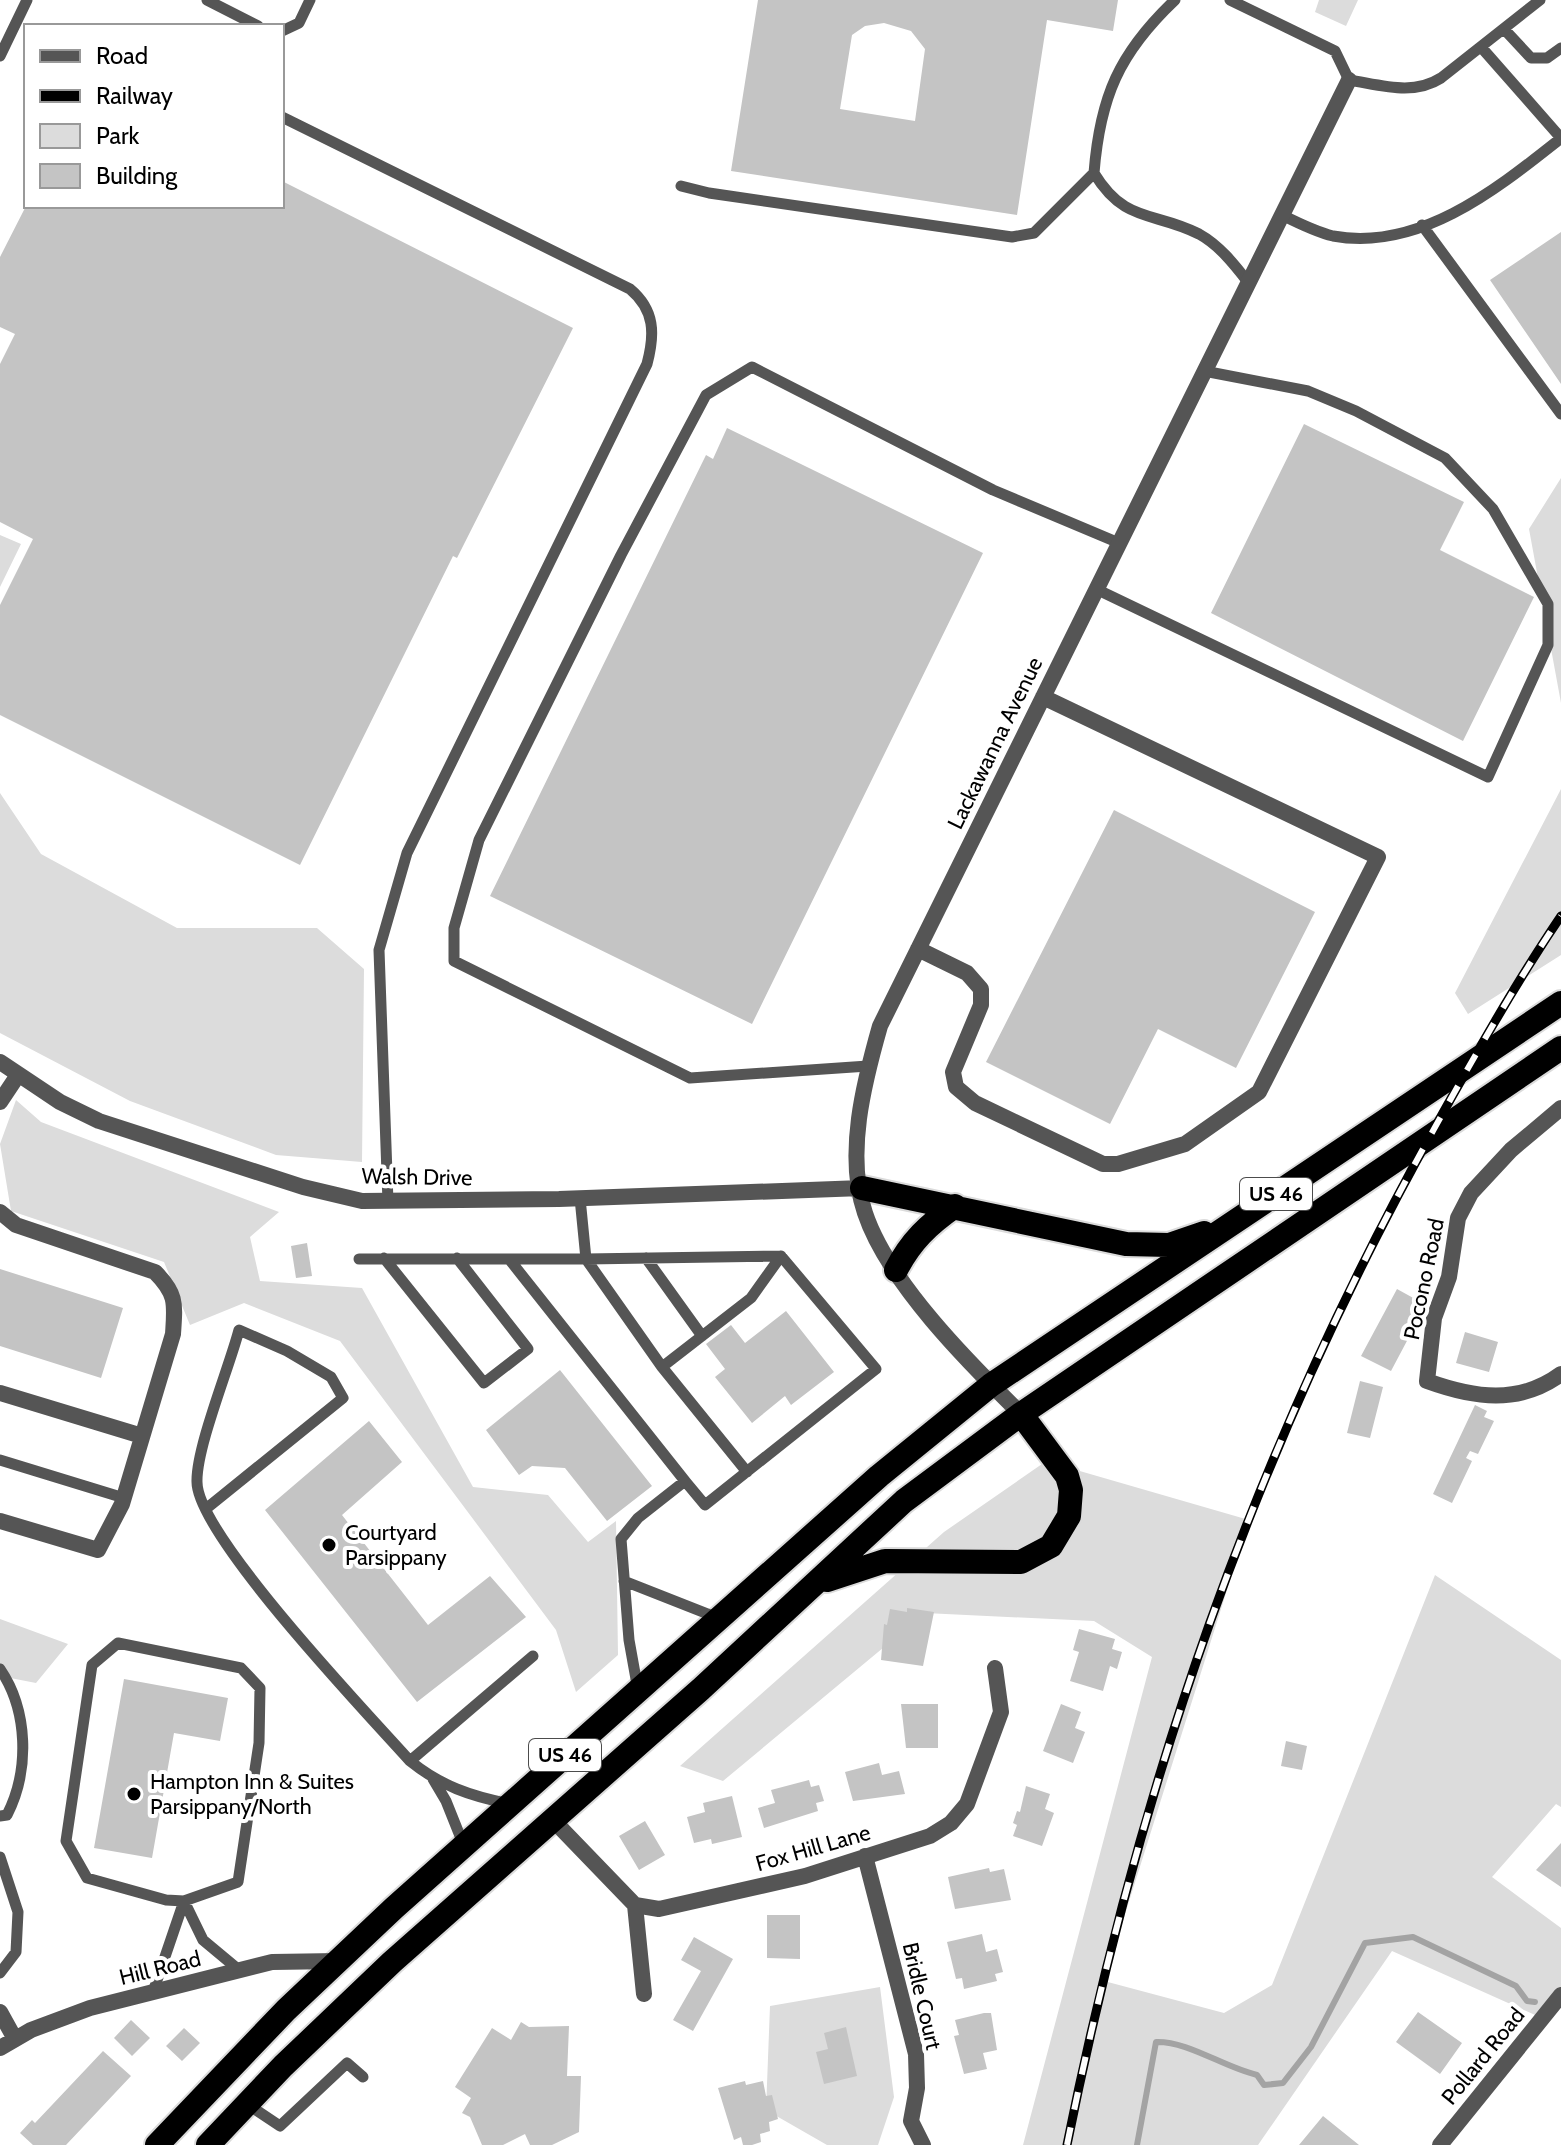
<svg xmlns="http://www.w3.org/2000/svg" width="1561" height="2145" font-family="Cabin,sans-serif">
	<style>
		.green { fill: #dcdcdc }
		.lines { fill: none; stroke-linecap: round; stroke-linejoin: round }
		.stream { stroke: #a3a3a3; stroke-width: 6 }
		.building { fill: #c4c4c4; fill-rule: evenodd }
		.highway-casing { stroke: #dbdbdb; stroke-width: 28 }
		.lane { stroke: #555; stroke-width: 11 }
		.street { stroke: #555; stroke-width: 16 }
		.highway { stroke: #000; stroke-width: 24 }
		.rail-casing { stroke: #000; stroke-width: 9 }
		.rail { stroke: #fff; stroke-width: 6; stroke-dasharray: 18; stroke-linecap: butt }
		.poi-dot { fill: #000; stroke: #fff; stroke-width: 3 }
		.labels { text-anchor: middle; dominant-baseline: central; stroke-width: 8; stroke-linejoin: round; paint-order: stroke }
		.shield { fill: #fff; stroke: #4c4c4c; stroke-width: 2 }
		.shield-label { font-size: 20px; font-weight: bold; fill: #000 }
		.street-label { font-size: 22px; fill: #000; stroke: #fff }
		.poi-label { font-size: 22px; fill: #000; stroke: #fff; text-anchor: start }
	</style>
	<rect width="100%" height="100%" fill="#fff"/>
	<path class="green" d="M1319 0H1358L1346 26 1315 12Z
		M1561 478V703L1529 529Z
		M0 535 21 544 0 587Z
		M1561 789V955L1468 1014 1455 993Z
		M0 793 41 854 177 928H317L364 969 362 1162 276 1155 130 1101 0 1033Z
		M16 1100 41 1122 279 1212 250 1237 260 1281 362 1288 473 1487 548 1495 588 1542 616 1521 618 1655 576 1692 556 1630 340 1341 244 1303 190 1325 164 1262 11 1211 0 1144Z
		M1055 1455 1059 1465 1249 1520 1104 1981 1224 2013 1272 1985 1435 1575 1561 1660V1807L1556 1804 1492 1877 1561 1928V1996L1544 2019 1392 1951 1258 2145H1023L1152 1657 1094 1621 925 1613 723 1781 680 1766 944 1532Z
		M0 1619 68 1644 36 1683 0 1676Z
		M880 1987 894 2097 878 2145H827L766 2110 770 2006Z"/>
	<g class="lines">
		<path class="stream" d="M1137 2145 1156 2042C1188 2041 1223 2067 1257 2075L1264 2085 1283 2083 1311 2047 1365 1943 1413 1937 1516 1986 1527 2001 1535 2002"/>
	</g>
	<path class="building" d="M758 0H1118L1113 31 1047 20 1017 215 731 171ZM884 23 911 31 925 49 915 121 840 109 852 35 865 26Z
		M282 181 573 328 457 558 453 556 300 865 0 715V605L33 539 0 522V364L15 334 0 327V257L26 206H282Z
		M1561 232V384L1490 280Z
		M1304 424 1464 502 1440 550 1534 597 1463 741 1211 613Z
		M727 428 983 553 752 1024 490 896 706 455 713 459Z
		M1114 810 1315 912 1236 1068 1158 1029 1110 1124 986 1062Z
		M307 1243 312 1276 296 1278 291 1246Z
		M0 1269 123 1308 101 1378 0 1346Z
		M1397 1289 1426 1305 1391 1371 1361 1356Z
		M786 1311 834 1372 791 1405 785 1396 752 1423 715 1377 725 1369 706 1344 731 1325 745 1343Z
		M1465 1332 1498 1342 1489 1372 1456 1363Z
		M560 1370 652 1486 607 1521 565 1468 532 1466 519 1475 486 1430Z
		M1360 1381 1383 1387 1370 1438 1347 1433Z
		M1475 1405 1487 1411 1484 1417 1494 1421 1478 1454 1470 1451 1466 1458 1472 1461 1452 1503 1433 1494Z
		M369 1421 402 1462 342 1515 428 1625 490 1576 526 1617 417 1702 265 1510Z
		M907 1608 934 1612 923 1666 881 1660 884 1624 887 1625 890 1609 907 1612Z
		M1079 1629 1115 1639 1112 1649 1122 1652 1117 1669 1110 1666 1103 1691 1070 1681 1079 1652 1073 1650Z
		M124 1679 228 1698 220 1741 174 1733 152 1858 94 1848Z
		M901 1704H938V1748H906Z
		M1061 1704 1081 1712 1075 1728 1085 1732 1073 1763 1043 1751Z
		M1286 1741 1307 1746 1302 1770 1281 1766Z
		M879 1763 882 1775 899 1771 905 1794 853 1801 845 1772Z
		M809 1780 811 1787 819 1785 824 1801 816 1803 818 1811 764 1828 758 1808 775 1803 771 1790Z
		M1026 1786 1050 1794 1045 1809 1054 1813 1042 1846 1013 1836 1017 1825 1013 1823 1017 1811 1020 1812Z
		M732 1796 742 1837 712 1844 711 1839 694 1843 687 1817 705 1812 703 1803Z
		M645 1821 665 1855 639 1870 619 1836Z
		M1561 1843V1887L1536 1870Z
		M989 1868 990 1872 1004 1869 1011 1900 955 1909 948 1877Z
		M767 1915H800V1959L767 1958Z
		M982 1934 986 1952 997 1949 1003 1972 995 1974 997 1981 964 1989 962 1978 956 1979 947 1942Z
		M694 1937 733 1959 693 2031 673 2020 701 1971 681 1960Z
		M1418 2012 1462 2043 1440 2074 1396 2042Z
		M984 2013H991L997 2050 983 2053 987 2069 964 2074 954 2036 959 2035 955 2020Z
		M131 2020 150 2038 132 2056 114 2038Z
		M521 2022 529 2027 569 2026 567 2076H581L579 2132 552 2145H530L525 2134 503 2145H482L470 2117 462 2113 471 2098 455 2087 492 2028 511 2040Z
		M846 2027 857 2076 824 2084 816 2052 828 2049 824 2033Z
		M184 2028 200 2043 182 2061 166 2046Z
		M103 2051 131 2076 66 2145H33L20 2133 32 2120 35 2123Z
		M745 2081 746 2085 763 2081 766 2096 772 2095 778 2119 769 2122 770 2131 760 2134 761 2142 752 2145H743L741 2137 734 2140 718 2088Z
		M1323 2116 1359 2145H1299Z"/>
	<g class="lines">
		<g class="highway-casing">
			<path id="highway" d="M862 1188 1126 1244 1169 1245 1204 1233
				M896 1270C911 1241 928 1225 955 1206
				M827 1580 885 1561 1021 1562 1051 1546 1069 1516 1071 1490 1067 1476 1021 1414
				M157 2145 286 2010 394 1908 879 1476 991 1385 1561 1003
				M208 2145 283 2066 392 1962 701 1689 904 1501 1021 1414 1561 1048"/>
		</g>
		<path class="lane" d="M207 0 258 26
			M1175 0C1119 53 1100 97 1094 173 1125 224 1154 211 1199 234 1219 245 1234 264 1248 282
			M1230 0 1335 51 1349 80C1381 85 1413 96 1441 78L1540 0
			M1504 29 1531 58H1547L1561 48
			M282 31 299 23 310 0
			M1481 47 1561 138
			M0 56 27 0
			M282 117 630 289C655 310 655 334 647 364L407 853 379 950 388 1202
			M681 186 709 193 1012 237 1034 233 1094 173
			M1282 215C1298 223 1316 232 1333 236 1420 252 1498 188 1560 139
			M1422 225 1561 414
			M1096 589 1488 777 1548 645V604L1493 509 1445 458 1356 411 1308 391 1204 371
			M868 1066 690 1078 454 961V928L479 840 621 555 706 395 752 367 993 490 1119 543
			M580 1198 586 1259 781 1256 876 1369 705 1505 685 1481 638 1518 621 1539 629 1640 638 1690
			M384 1258 484 1383 528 1349 457 1258
			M646 1258 702 1336
			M359 1259H586L662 1367 747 1472
			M509 1259 685 1481
			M662 1367 751 1298 781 1256
			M0 1460 124 1498
			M207 1508 343 1398 331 1377 287 1351 239 1330C229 1368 196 1448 197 1482 197 1535 369 1715 410 1761 441 1786 470 1796 510 1804
			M624 1581 718 1618
			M0 1669C28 1710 30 1770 7 1815L0 1816
			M410 1761 533 1656
			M433 1779 446 1801 464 1846
			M0 1857 18 1912 16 1952 0 1973
			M184 1901 203 1940 239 1970
			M153 1992 184 1901 238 1882 259 1743 260 1688 241 1668 118 1643 92 1665 66 1841 87 1878 166 1900 184 1901
			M247 2104 280 2126 347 2063 363 2077"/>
		<path class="street" d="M918 949 967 973 981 989V1005L953 1072 956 1087 975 1103 1103 1164H1118L1185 1144 1259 1092 1378 857 1043 697
			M0 1062 60 1102 99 1121 303 1187 362 1201 559 1199 862 1188
			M0 1102 18 1075
			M1561 1108 1511 1150 1471 1193 1458 1218 1449 1277 1434 1318 1427 1381C1474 1398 1519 1405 1561 1374
			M0 1212 16 1225 155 1272C177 1294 175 1304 173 1334L122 1504 98 1550 0 1521
			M0 1393 142 1436
			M1021 1414C969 1363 888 1282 865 1213 845 1155 864 1082 880 1026L1349 80
			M552 1819 635 1905 659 1909 805 1876 930 1836 951 1823 967 1804 1001 1712 995 1668
			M865 1856 916 2054 917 2088 911 2121 923 2145
			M635 1905 644 1994
			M0 2012 15 2039
			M0 2048 31 2030 90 2008 272 1962 338 1961
			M1440 2145 1561 1995"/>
		<use href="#highway" class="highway"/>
		<g class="rail-casing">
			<path id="rail" d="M1067 2145C1140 1781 1253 1454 1434 1129 1474 1057 1515 984 1561 916"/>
		</g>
		<use href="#rail" class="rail"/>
	</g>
	<g class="poi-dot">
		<circle cx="329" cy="1545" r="8"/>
		<circle cx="134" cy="1794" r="8"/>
	</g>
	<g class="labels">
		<g class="shield">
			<rect x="1240" y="1178" width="72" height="32" rx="6"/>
			<rect x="529" y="1739" width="72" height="32" rx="6"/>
		</g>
		<g class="shield-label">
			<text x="1276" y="1194">US 46</text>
			<text x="565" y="1755">US 46</text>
		</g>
		<g class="street-label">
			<text transform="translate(995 743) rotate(-64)">Lackawanna Avenue</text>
			<text transform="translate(417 1177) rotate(1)">Walsh Drive</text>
			<text transform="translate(1424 1279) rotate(-78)">Pocono Road</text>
			<text transform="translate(813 1848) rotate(-16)">Fox Hill Lane</text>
			<text transform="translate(160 1968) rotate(-14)">Hill Road</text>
			<text transform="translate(922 1996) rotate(77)">Bridle Court</text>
			<text transform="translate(1483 2056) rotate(-51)">Pollard Road</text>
		</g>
		<g class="poi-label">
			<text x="345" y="1532">Courtyard<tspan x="345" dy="25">Parsippany</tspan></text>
			<text x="150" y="1781">Hampton Inn &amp; Suites<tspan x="150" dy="25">Parsippany/North</tspan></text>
		</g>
	</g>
	<rect x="24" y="24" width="260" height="184" fill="#ffffff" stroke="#999999" stroke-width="2"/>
	<rect x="40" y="50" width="40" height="12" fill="#555555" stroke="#999999" stroke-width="2"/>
	<text x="96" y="64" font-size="24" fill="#000000">Road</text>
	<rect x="40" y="90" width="40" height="12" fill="#000000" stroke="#999999" stroke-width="2"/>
	<text x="96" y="104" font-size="24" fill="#000000">Railway</text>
	<rect x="40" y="124" width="40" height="24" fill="#dcdcdc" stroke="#999999" stroke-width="2"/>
	<text x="96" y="144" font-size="24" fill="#000000">Park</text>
	<rect x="40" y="164" width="40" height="24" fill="#c4c4c4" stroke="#999999" stroke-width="2"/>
	<text x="96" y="184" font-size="24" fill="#000000">Building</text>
</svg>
